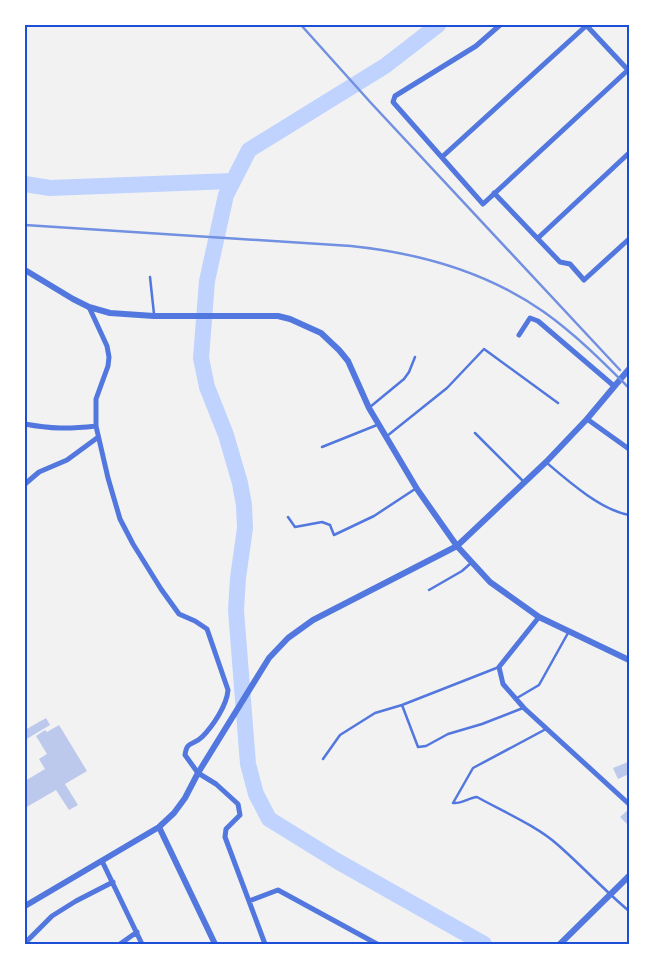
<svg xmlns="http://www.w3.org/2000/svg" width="654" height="969" font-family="'Titillium Web',sans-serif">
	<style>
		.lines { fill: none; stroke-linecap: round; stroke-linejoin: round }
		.river { stroke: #bfd3fe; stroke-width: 16 }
		.building { fill: #bdc9ec }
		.service { stroke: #5277de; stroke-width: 2.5 }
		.minor { stroke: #5277de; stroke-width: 5 }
		.tertiary { stroke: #5277de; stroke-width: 6 }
		.rail { stroke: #7290e2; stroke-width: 2.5 }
		.neatline { fill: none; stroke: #1d4ed8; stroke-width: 2 }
	</style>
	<rect width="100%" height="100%" fill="#f2f2f2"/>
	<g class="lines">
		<path class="river" d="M438 25 385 66 249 150 226 195 207 281 201 358 207 387 226 435 240 483 244 505 245 528 238 578 236 610 248 764 256 794 269 819 337 861 484 944
			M25 184 50 188 232 181"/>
	</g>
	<path class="building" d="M46 718 50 725 25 740V730Z
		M59 725 87 771 65 784 78 805 69 810 56 790 25 808V781L45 769 39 759 47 754 36 736 45 730 47 732Z
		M628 762 629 774 618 779 613 768Z
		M629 809V826L620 817Z"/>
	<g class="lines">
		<path class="service" d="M150 277 154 314
			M370 407 404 379 409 372 415 357
			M475 433 523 481
			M387 436 447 388 484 349 558 403
			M322 447 377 425
			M547 463C568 481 601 510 629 515
			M288 517 295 527 322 522 330 525 334 535 374 516 415 489
			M429 590 462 571 471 563
			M517 698 539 685 568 633
			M402 705 418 747 426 746 448 734 482 724 523 708
			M323 759 340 735 375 713 402 705 499 667
			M453 803C462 804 468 798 477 797 502 811 537 826 558 845 582 866 604 890 629 911
			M453 803 473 768 546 729"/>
		<path class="minor" d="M500 25 476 46 395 96 393 102 483 204 628 70
			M586 25 629 71
			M442 157 587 25
			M494 193 560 262 570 264 584 280 629 239
			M538 238 629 153
			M89 307 107 346 109 357 108 366 96 399V426L108 478 120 519 133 544 161 589 179 614 195 621 207 629 228 690C227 705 213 726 202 737 193 746 187 740 185 755L198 773 216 784 238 804 240 815 226 829 225 837 265 944
			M519 335 530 318 538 321 614 386
			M587 419 629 449
			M25 424C51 429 69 429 96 426
			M25 484 39 472 67 460 97 438
			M539 617 499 667 503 684 524 708 629 804
			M102 861 142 944
			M249 901 278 890 377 944
			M25 943 52 916 76 901 113 882
			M120 944 137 932"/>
		<path class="tertiary" d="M25 270 73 299 89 307 110 313 154 316H278L290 319 321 333 339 350 348 361 369 408 417 489 457 546 490 582 539 617 629 660
			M159 827 215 944
			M25 906 159 827 174 813 185 798 198 773 269 658 288 638 313 620 457 546 546 462 587 419 629 369
			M560 944 629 876"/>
		<path class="rail" d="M301 25 371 103 620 370
			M25 225 351 246C419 253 487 272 544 312 575 334 602 361 629 388"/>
	</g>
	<rect width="654" height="969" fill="none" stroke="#ffffff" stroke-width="52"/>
	<rect x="26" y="26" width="602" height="917" class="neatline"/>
</svg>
